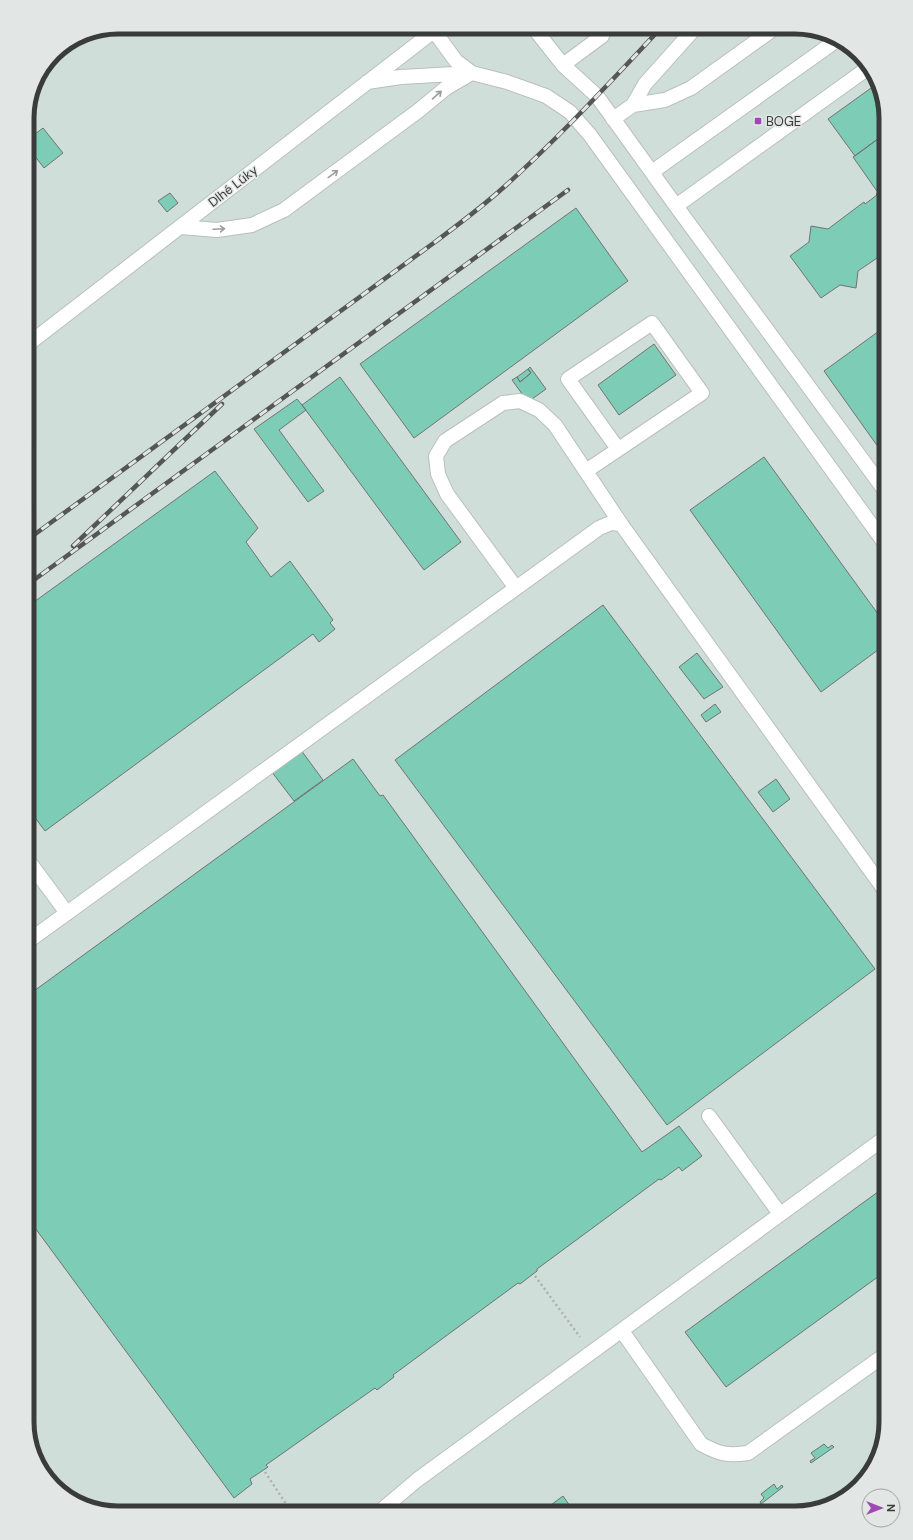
<svg xmlns="http://www.w3.org/2000/svg" width="913" height="1540" font-family="'DM Sans',sans-serif">
	<style>
		.built { fill: #d0ded9 }
		.building { fill: #7cccb6; stroke: #707473 }
		.lines { fill: none; stroke-linecap: round; stroke-linejoin: round }
		.service-casing { stroke: #babfbe; stroke-width: 16 }
		.path { stroke: #adb1b0; stroke-width: 2.5; stroke-dasharray: 2 3; stroke-linecap: butt }
		.service { stroke: #fff; stroke-width: 14 }
		.rail-casing { stroke: #555756; stroke-width: 4.5 }
		.rail { stroke: #e2e7e6; stroke-width: 3; stroke-dasharray: 9; stroke-linecap: butt }
		.oneway { stroke: #9c9e9d }
		.poi-dot { fill: #a148b4; stroke: #e2e7e6; stroke-width: 1.5 }
		.labels { text-anchor: middle; dominant-baseline: central; stroke-width: 3; stroke-linejoin: round; paint-order: stroke }
		.poi-label { font-size: 13px; fill: #3a3c3b; stroke: #e2e7e6; text-anchor: start }
		.street-label { font-size: 13px; fill: #3a3c3b; stroke: #e2e7e6 }
		.rim { fill: none; stroke: #3a3c3b; stroke-width: 5 }
	</style>
	<rect width="100%" height="100%" fill="#e2e7e6"/>
	<path class="built" d="M119 27H801L846 43 877 78 886 119V1422L871 1472 835 1504 794 1513H113L68 1498 36 1462 27 1421V113L34 83 54 54 84 34Z"/>
	<path class="building" d="M878 83 886 118V133L855 156 828 119Z
		M43 128 63 153 44 168 27 146V140Z
		M886 133V204L853 157Z
		M170 193 178 203 167 212 158 201Z
		M878 193 886 204V252L858 271 856 288 840 285 821 298 790 256 809 242 811 226 828 229 864 202 865 204 877 195 876 194Z
		M576 208 628 281 414 438 360 364Z
		M886 326V458L824 371Z
		M654 344 676 375 619 415 598 385Z
		M530 367 546 389 528 402 512 380 517 377 520 382 531 373 528 369Z
		M528 369 531 373 520 382 517 377Z
		M340 377 461 542 424 570 302 405Z
		M297 399 306 410 279 430 324 491 308 502 254 429Z
		M764 457 886 625V644L821 692 690 510Z
		M215 471 258 528 246 542 271 577 290 561 333 620 330 623 335 629 319 642 313 634 45 831 27 807V607Z
		M603 605 875 969 667 1125 395 760Z
		M697 653 723 687 704 699 679 667Z
		M715 704 721 712 706 722 701 715Z
		M298 746 323 780 294 801 268 767Z
		M353 759 380 796 383 795 642 1152 679 1126 702 1156 682 1171 679 1167 661 1180 659 1179 537 1269V1271L520 1284 518 1283 393 1375 394 1377 377 1390 375 1388 266 1465 268 1467 250 1479 252 1484 234 1498 27 1217V996Z
		M776 779 790 799 773 812 758 792Z
		M882 1189 886 1195V1271L726 1387 685 1332Z
		M824 1444 828 1448 832 1445 834 1447 811 1463 810 1461 815 1458 811 1453Z
		M774 1484 777 1489 782 1485 783 1487 761 1504 760 1502 764 1498 761 1494Z
		M563 1496 575 1513H540Z"/>
	<g class="lines">
		<g class="service-casing">
			<path id="service" d="M533 27 563 65 597 96 676 206 886 492
				M434 31 456 61 472 73
				M563 65 602 36
				M367 82 401 77 472 73 507 82 546 96 570 112 590 135 886 545
				M633 105 645 84 696 27
				M613 119 633 105 665 100 691 88 776 27
				M652 172 837 40
				M676 206 868 68
				M180 227 217 230 252 225 284 210 418 111 446 88 470 74
				M27 345 439 27
				M586 471 702 393 652 323 568 379 618 449
				M516 588 447 494 438 474 436 456 445 441 503 403 520 401 539 410 555 425 621 524
				M27 859 67 913
				M27 942 599 528 611 523 621 524 886 892
				M709 1116 780 1214
				M622 1331 701 1444C719 1454 728 1456 748 1453L886 1354
				M378 1513 417 1480 886 1137"/>
		</g>
		<path class="path" d="M535 1276 580 1337
			M265 1472 292 1513"/>
		<use href="#service" class="service"/>
		<g class="rail-casing">
			<path id="rail" d="M27 540 435 242C459 224 482 207 504 187 560 137 610 82 662 27
				M73 546 222 404
				M27 585 568 190"/>
		</g>
		<use href="#rail" class="rail"/>
	</g>
	<defs><path id="oneway-shaft" d="M-6 0H5M1.5-3L5.5 0L1.5 3" fill="none" stroke-width="1.6" stroke-linecap="round" stroke-linejoin="round"/></defs>
	<g class="oneway">
		<use href="#oneway-shaft" transform="translate(437 95) rotate(-41)"/>
		<use href="#oneway-shaft" transform="translate(333 174) rotate(-36)"/>
		<use href="#oneway-shaft" transform="translate(219 229) rotate(-3)"/>
	</g>
	<rect class="poi-dot" x="754" y="117" width="8" height="8" rx="2"/>
	<g class="labels">
		<g class="poi-label">
			<text x="766" y="121">BOGE</text>
		</g>
		<g class="street-label">
			<text transform="translate(233 186) rotate(-38)">Dlhé Lúky</text>
		</g>
	</g>
	<path d="M0 0H913V1540H0ZM118 34H795A84 84 0 0 1 879 118V1422A84 84 0 0 1 795 1506H118A84 84 0 0 1 34 1422V118A84 84 0 0 1 118 34Z" fill="#e2e7e6" fill-rule="evenodd"/>
	<path class="rim" d="M118 34H795A84 84 0 0 1 879 118V1422A84 84 0 0 1 795 1506H118A84 84 0 0 1 34 1422V118A84 84 0 0 1 118 34Z"/>
	<g transform="translate(881 1508) rotate(90)"><circle r="19" fill="#e2e7e6" stroke="#9fa3a2"/>
	<path d="M0-3L7 15L0 10L-7 15Z" fill="#a148b4"/>
	<text y="-6" font-size="11" font-weight="bold" text-anchor="middle" fill="#3a3c3b">N</text>
	</g>
</svg>
